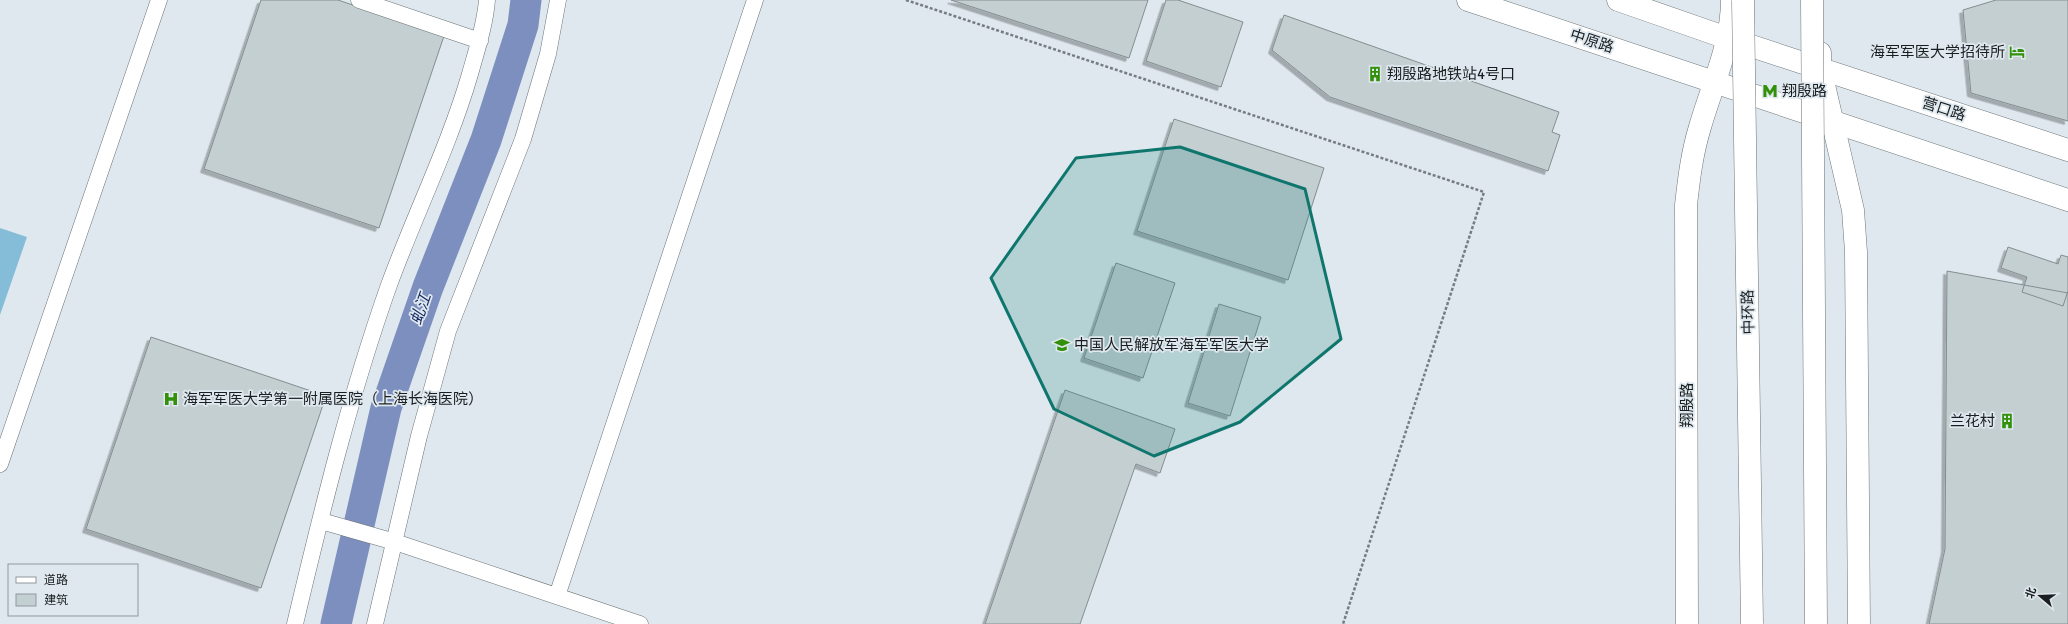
<svg xmlns="http://www.w3.org/2000/svg" width="2068" height="624" font-family="Signika,'Noto Sans SC',sans-serif">
	<style>
		.green { fill: #85bdd9 }
		.lines { fill: none; stroke-linecap: round; stroke-linejoin: round }
		.canal { stroke: #7c8fbe; stroke-width: 31 }
		.building { fill: #c4cfd2; stroke: #838e90; filter: url(#shadow) }
		.service-casing { stroke: #6b7378; stroke-width: 17 }
		.secondary-casing { stroke: #6b7378; stroke-width: 23 }
		.primary-casing { stroke: #6b7378; stroke-width: 23 }
		.path { stroke: #767d81; stroke-width: 2.5; stroke-dasharray: 3 2; stroke-linecap: butt }
		.service { stroke: #fff; stroke-width: 16 }
		.secondary { stroke: #fff; stroke-width: 22 }
		.primary { stroke: #fff; stroke-width: 22 }
		.trunk-bridge-casing { stroke: #6b7378; stroke-width: 23; stroke-linecap: butt }
		.trunk-bridge { stroke: #fff; stroke-width: 22 }
		.marked { fill: #0f766e; fill-opacity: 0.2; stroke: #0f766e; stroke-width: 3; stroke-linejoin: round }
		.labels { text-anchor: middle; dominant-baseline: central; stroke-width: 3.5; stroke-linejoin: round; paint-order: stroke }
		.street-label { font-size: 15px; fill: #1a1e20; stroke: #dee8ee }
		.poi-label { font-size: 15px; fill: #1a1e20; stroke: #dee8ee; text-anchor: start }
		.water-label { font-size: 16px; font-style: italic; fill: #192b64; stroke: #dee8ee }
	</style>
	<defs>
		<filter id="shadow"><feDropShadow dx="-3.5" dy="3.5" stdDeviation="0" flood-color="#0004"/></filter>
	</defs>
	<rect width="100%" height="100%" fill="#dee8ee"/>
	<path class="green" d="M0 228 27 237 0 315Z"/>
	<g class="lines">
		<path class="canal" d="M336 624 386 408 428 287 486 140 523 25 526 0"/>
	</g>
	<path class="building" d="M261 0H338L444 36 379 228 204 169Z
		M951 0H1148L1129 58Z
		M1166 0H1178L1243 22 1221 87 1146 61Z
		M1996 0H2068V121L1971 93 1963 10Z
		M1284 15 1559 112 1552 132 1560 135 1548 171 1330 97 1272 50Z
		M1174 119 1324 168 1288 280 1137 231Z
		M2008 247 2058 264 2061 255 2068 257V291L2063 306 2022 292 2027 277 2001 268Z
		M1116 263 1175 283 1143 378 1084 358Z
		M1947 271 2068 293V624H1929L1945 549Z
		M1219 304 1261 317 1230 416 1188 403Z
		M151 337 326 396 261 588 86 529Z
		M1065 390 1175 429 1160 473 1136 464 1080 624H985Z"/>
	<g class="lines">
		<g class="service-casing">
			<path id="service" d="M359 0 480 41
				M0 464 159 0
				M321 521 395 542 640 624
				M557 596 755 0
				M295 624C322 510 350 395 389 285 415 214 449 146 470 74 477 49 485 25 487 0
				M375 624 419 436 448 331 523 139 548 54 558 0"/>
		</g>
		<g class="secondary-casing">
			<path id="secondary" d="M1468 0 2068 200
				M1618 0 1727 38 2068 150"/>
		</g>
		<g class="primary-casing">
			<path id="primary" d="M1820 53V68L1853 210 1856 252 1859 624
				M1687 624 1686 205C1689 178 1692 153 1700 127 1712 85 1732 44 1732 0"/>
		</g>
		<path class="path" d="M906 0 1484 192 1343 624"/>
		<use href="#service" class="service"/>
		<use href="#secondary" class="secondary"/>
		<use href="#primary" class="primary"/>
		<g class="trunk-bridge-casing">
			<path id="trunk-bridge" d="M1743 0 1752 624
				M1812 0 1816 624"/>
		</g>
		<use href="#trunk-bridge" class="trunk-bridge"/>
	</g>
	<path class="marked" d="M1180 147 1305 189 1341 339 1240 422 1154 456 1054 409 991 278 1076 158Z"/>
	<defs>
		<g id="hotel-bare" transform="scale(1.2)"><path d="M-6-4.5h1.5V1H6V5H4.5V3h-9V5H-6ZM-4 0a1.8 1.8 0 1 1 3.6 0ZM.5 0V-2.5h3Q6-2.5 6 0Z" fill="#329109" stroke="#dee8ee" stroke-width="2.5" paint-order="stroke"/></g>
		<g id="building-bare" transform="scale(1.2)"><path d="M-4-6H4V6H1V3H-1V6H-4ZM-2.5-4.3h1.7v1.8h-1.7ZM.8-4.3h1.7v1.8H.8ZM-2.5-1h1.7V.8h-1.7ZM.8-1h1.7V.8H.8Z" fill="#329109" stroke="#dee8ee" stroke-width="2.5" paint-order="stroke"/></g>
		<g id="metro-bare" transform="scale(1.2)"><path d="M-5.5 5V-5H-3L0 0L3-5H5.5V5H3V-.5L0 4L-3-.5V5Z" fill="#329109" stroke="#dee8ee" stroke-width="2.5" paint-order="stroke"/></g>
		<g id="university-bare" transform="scale(1.2)"><path d="M0-5L7-2L0 1L-7-2ZM-4 1L0 2.5L4 1V4Q0 6-4 4Z" fill="#329109" stroke="#dee8ee" stroke-width="2.5" paint-order="stroke"/></g>
		<g id="hospital-bare" transform="scale(1.2)"><path d="M-5-5h3v3.5h4V-5h3V5h-3V1.5h-4V5h-3Z" fill="#329109" stroke="#dee8ee" stroke-width="2.5" paint-order="stroke"/></g>
	</defs>
	<g fill-rule="evenodd">
		<use href="#hotel-bare" x="2017" y="52"/>
		<use href="#building-bare" x="1375" y="74"/>
		<use href="#metro-bare" x="1770" y="91"/>
		<use href="#university-bare" x="1062" y="345"/>
		<use href="#hospital-bare" x="171" y="399"/>
		<use href="#building-bare" x="2007" y="421"/>
	</g>
	<g class="labels">
		<g class="street-label">
			<text transform="translate(1592 41) rotate(18)">中原路</text>
			<text transform="translate(1944 109) rotate(18)">营口路</text>
			<text transform="translate(1748 312) rotate(-91)">中环路</text>
			<text transform="translate(1687 405) rotate(-90)">翔殷路</text>
		</g>
		<g class="poi-label">
			<text x="2005" y="52" text-anchor="end">海军军医大学招待所</text>
			<text x="1387" y="74">翔殷路地铁站4号口</text>
			<text x="1782" y="91">翔殷路</text>
			<text x="1074" y="345">中国人民解放军海军军医大学</text>
			<text x="183" y="399">海军军医大学第一附属医院（上海长海医院）</text>
			<text x="1995" y="421" text-anchor="end">兰花村</text>
		</g>
		<g class="water-label">
			<text transform="translate(421 309) rotate(-71)">虬江</text>
		</g>
	</g>
	<rect x="8" y="564" width="130" height="52" fill="#dee8ee" stroke="#90979c"/>
	<rect x="16" y="577" width="20" height="6" fill="#ffffff" stroke="#90979c"/>
	<text x="44" y="584" font-size="12" fill="#1a1e20">道路</text>
	<rect x="16" y="594" width="20" height="12" fill="#c4cfd2" stroke="#90979c"/>
	<text x="44" y="604" font-size="12" fill="#1a1e20">建筑</text>
	<g transform="translate(2040 596) rotate(289)" stroke="#dee8ee" stroke-width="3" paint-order="stroke">
	<path d="M0-3L7 15L0 10L-7 15Z" fill="#1a1e20"/>
	<text y="-6" font-size="11" font-weight="bold" text-anchor="middle" fill="#1a1e20">北</text>
	</g>
</svg>
